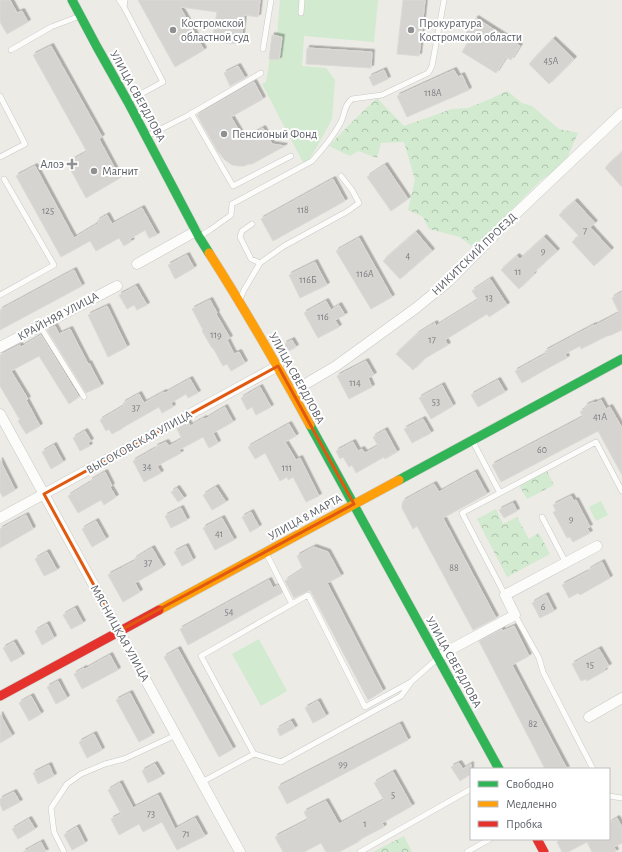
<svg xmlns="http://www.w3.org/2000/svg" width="622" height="852" font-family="'Alegreya Sans',sans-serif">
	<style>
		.grass { fill: #d2eacf }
		.forest { fill: url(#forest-crowns) }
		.building { fill: #d6d4d1; stroke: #dcdad6; filter: url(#shadow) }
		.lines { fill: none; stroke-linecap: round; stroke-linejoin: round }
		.lane-casing { stroke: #c8c8c7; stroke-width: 6 }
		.street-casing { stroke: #c8c8c7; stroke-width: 11 }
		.fast-casing { stroke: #c8c9c8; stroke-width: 10 }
		.slow-casing { stroke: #c8c9c8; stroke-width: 10 }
		.jam-casing { stroke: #c8c9c8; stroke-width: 10 }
		.lane { stroke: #fcfcfb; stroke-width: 5 }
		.street { stroke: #fcfcfb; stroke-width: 10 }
		.fast { stroke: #30b455; stroke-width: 9 }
		.slow { stroke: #ff9f0a; stroke-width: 9 }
		.jam { stroke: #e5322d; stroke-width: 9 }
		.marked { fill: none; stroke: #e15910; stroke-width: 3; stroke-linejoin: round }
		.poi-dot { fill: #8e9092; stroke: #fff; stroke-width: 1.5 }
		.labels { text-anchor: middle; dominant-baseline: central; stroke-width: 4; stroke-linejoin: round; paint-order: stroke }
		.number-label { font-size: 10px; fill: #7a7d80 }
		.poi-label { font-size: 12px; fill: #5b5f65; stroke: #fff; text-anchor: start }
		.street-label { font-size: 12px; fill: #5b5f65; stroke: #fff }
	</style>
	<defs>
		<pattern id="forest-crowns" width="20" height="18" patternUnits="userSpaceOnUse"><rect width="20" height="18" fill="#d2eacf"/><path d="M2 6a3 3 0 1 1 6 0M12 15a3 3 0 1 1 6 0" fill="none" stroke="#adc1ac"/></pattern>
		<filter id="shadow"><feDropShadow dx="2.5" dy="-2.5" stdDeviation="0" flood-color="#0004"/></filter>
	</defs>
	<rect width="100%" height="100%" fill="#ecebe6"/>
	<path class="grass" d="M280 0H378L374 42 304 36 302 66 326 68 335 80 332 119 318 145 305 166 262 84 266 82 269 65V59L279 60 282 37 277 36Z
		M601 501 608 515 596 521 589 507Z
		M259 639 287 691 261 706 232 654Z"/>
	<path class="forest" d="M507 91 522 103 532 106 559 129 578 133 568 156 557 169 540 181 474 248 460 237 429 229 423 217 408 210 415 180 404 142 381 143 377 158 358 151 350 156 329 146 349 125 377 98 404 126 452 109 468 108 490 99Z
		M547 471 554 485 527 499 519 485Z
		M496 509 503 524 517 517 529 539 539 533 550 554 507 577 477 519Z
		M404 836 412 852H373Z"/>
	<path class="building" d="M0 0H10L17 13 22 11 28 22 7 34 0 22Z
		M138 0H260L258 17 244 15 241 44 212 42 217 12 180 7 204 50 175 67Z
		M403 0H425L419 56 397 54Z
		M476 18 520 46 511 60 506 57 496 73 462 52 468 42 463 38Z
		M272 35 282 37 279 60 269 59Z
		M553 39 574 59 549 84 529 64Z
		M51 46 102 137 99 139 120 178 86 198 67 163 87 152 33 55Z
		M307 48 372 52 371 68 306 64Z
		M238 66 245 78 230 86 224 73Z
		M384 70 388 79 373 86 369 77Z
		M454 70 458 77 462 75 469 90 407 117 397 96Z
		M254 82 263 99 231 117 244 139 263 128 272 144 285 146 252 164H249L244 166H239L232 165 225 160 218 152 197 115Z
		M622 152V187L605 168Z
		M385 165 408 199 391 211 367 177Z
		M35 166 74 238 99 223 97 221 107 215 112 224 142 208 157 235 149 238 145 230 130 239 132 241 124 246 119 238 96 251 90 241 61 257 16 176Z
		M333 179 345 201 273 241 261 219Z
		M575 201 595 223 590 227 611 250 594 266 572 242 579 236 559 215Z
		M416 232 432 251 400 279 383 261Z
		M544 237 557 251 533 273 534 274 519 289 501 270 517 256 520 259Z
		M359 238 392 297 371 309 336 251Z
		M187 255 194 268 175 279 168 265Z
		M315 262 327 285 300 298 289 275Z
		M74 270 82 286 0 330V310Z
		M490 279 507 305 489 317 487 314 445 340 448 345 424 359 413 370 396 354 417 334 435 323 436 326 478 300 472 291Z
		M136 286 147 305 137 310 134 305 127 309 119 295Z
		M622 292V330L609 336V335L581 349 580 346 565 354 567 358 552 366 522 383 515 371 546 354 545 351 594 325V326L619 313 612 298Z
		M210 300 217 313 216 314 230 338 227 340 234 354 239 352 245 363 231 371 227 364 223 366 213 348H212L202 331 203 330 192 309Z
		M326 301 331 310 339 305 345 315 335 320 339 327 318 338 304 313Z
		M107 306 127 347 108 357 88 315Z
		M55 326 59 334 70 329 88 364 89 363 101 386 86 393 47 330Z
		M41 335 79 397 69 404 39 356 11 371 28 399 26 400 40 426 26 434 18 421 20 420 0 386V355L20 345 21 347Z
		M292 340 296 347 289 351 284 344Z
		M366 361 374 375 368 378 372 387 349 399 337 376Z
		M190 379 198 393 188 398 186 394 171 403 173 407 162 413 159 407 122 428H123L112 434 109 429 106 431 100 420 124 406 123 403 139 394 144 403 164 392 165 393Z
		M498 380 505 392 478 407 471 395Z
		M442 385 453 406 431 419 419 398Z
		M260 387 271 407 256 415 252 407 247 410 241 398Z
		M601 400 606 409 610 407 622 428V475L598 431 501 482 492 465 583 417 580 412 586 408 585 406 594 402 595 403Z
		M225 407 233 422 213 433 218 443 209 448 203 437 179 450 181 453 157 466 161 473 144 482 133 461 156 448 155 447 166 442 169 446 182 439 177 429 188 422 190 426 204 418 205 419Z
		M423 419 431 433 412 443 404 429Z
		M289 424 296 436 285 442 296 460 300 458 319 496 306 502 293 477 288 480 287 477 280 481 265 453 255 459 248 447Z
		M385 430 397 452 385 459 384 457 356 473 352 465 349 467 343 457 340 459 336 451 353 442 358 451 362 449 365 453 378 446 373 437Z
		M85 431 91 441 88 443 90 446 80 451 73 438Z
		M54 445 63 462 51 469 42 452Z
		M0 460 15 490 3 497 0 492Z
		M105 472 112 486 110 487 116 497 104 505 101 500 78 513 68 496 91 482 90 481Z
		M475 472 487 494 443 518 496 618 473 630 417 526 413 529 402 508V505L403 501 434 484 439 492Z
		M216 487 226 502 212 510 203 495Z
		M177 488 184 498 178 502 171 492Z
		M571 496 574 501 576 500 590 527 587 528 590 533 573 542 570 537 567 538 553 512 556 511 553 505Z
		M513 503 517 511 504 518 499 510Z
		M181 508 187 520 171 528 165 516Z
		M251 512 259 527 250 532 242 517Z
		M26 515 33 529 0 548V529Z
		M222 518 234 540 215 550 203 528Z
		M96 521 106 539 92 547 82 529Z
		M186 546 193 560 182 566 174 552Z
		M314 547 328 552 341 576 327 583 383 691 368 700 310 590 294 598 285 581 303 569 297 556Z
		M152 548 163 567 135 583 140 592 123 602 108 575 135 561 134 559Z
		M47 552 57 570 44 576 35 559Z
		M602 562 610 578 580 595 578 593 569 598 562 585 589 571 588 570Z
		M269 580 273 588 278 585 282 593 188 645 180 629Z
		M546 595 554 611 540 618 532 603Z
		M75 608 83 623 71 629 63 615Z
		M47 624 54 638 42 645 35 631Z
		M514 626 529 656 512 665 567 769H545L480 643 479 641 502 629 503 631Z
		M14 642 22 656 11 662 3 648Z
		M178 649 233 749 219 757 164 657Z
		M599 649 609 666 604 669 605 671 587 681 586 679 581 681 572 664Z
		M110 655 118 670 82 689 74 674 84 668 85 669Z
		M58 681 67 698 56 704 47 687Z
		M130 693 152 735 139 742 116 700Z
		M31 696 41 714 29 721 19 703Z
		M318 701 326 716 313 723 305 708Z
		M0 714 12 736 0 743Z
		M291 721 295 728 280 736 277 729Z
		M400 724 408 740 287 804 278 787Z
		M94 734 102 750 87 758 79 742Z
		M459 763 463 769 471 764V774L460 781 451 767Z
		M155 764 162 776 148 783 142 771Z
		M49 765 54 776 38 784 33 773Z
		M393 772 412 806 382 823 384 827 359 840 358 842 339 852H326L321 843 304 852H283L275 837 308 820 304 812 326 801 339 824 384 800 374 783Z
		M120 783 133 808 158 795 175 829 195 818 205 836 177 850 162 822 143 832 139 824 119 835 111 819 121 814 108 790Z
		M14 792 20 802 3 811 0 804V799Z
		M617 818 622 827V843L614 847 616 852H592L587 842 568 852H562L557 842 562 839H609V823Z
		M29 819 35 829 18 839 12 829Z
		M77 827 85 843 72 850 64 835Z
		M41 842 46 852H23Z"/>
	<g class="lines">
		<g class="lane-casing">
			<path id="lane" d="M119 0 124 7
				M125 0 124 7 163 82 128 101
				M301 13 302 0
				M263 49 271 0
				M11 50 51 27 80 16
				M0 96 25 144 0 157
				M191 113 233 186 291 156
				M147 136 187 116 261 73
				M252 224 242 231 240 237 251 259 260 263
				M200 236 210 230 231 215 232 204 312 161C322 150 334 135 341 122 345 114 344 105 352 99L382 95 428 73 430 70 432 66 444 0
				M0 295 54 265 4 179
				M240 299 244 290 260 263 284 246 348 211 359 203 352 190 341 176
				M40 326 84 397
				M472 440 500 493
				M542 517 566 563
				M505 595 462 513 596 442 622 491
				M292 604 308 595 365 707 411 682
				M515 615 539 658 543 672 593 769
				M254 754 201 656 292 604 266 553
				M202 782 254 754 281 762 401 696 412 681 437 659
				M609 796 622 798
				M64 852 54 832 51 808 67 784 81 774 105 764 124 759 176 735
				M360 852 471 789
				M467 852 490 839"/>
		</g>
		<g class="street-casing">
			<path id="street" d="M137 264 196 231
				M0 347 117 286
				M292 392 336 366 416 308 449 281 508 221 622 113
				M0 414 240 852
				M0 518 278 366
				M438 658 446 652 515 615 505 595 597 546
				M589 717 622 698"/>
		</g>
		<g class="fast-casing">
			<path id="fast" d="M72 0 97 47 128 102 199 237 209 253
				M310 425 499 769
				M399 480 622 359"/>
		</g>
		<g class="slow-casing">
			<path id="slow" d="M209 253C245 309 278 367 310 425
				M159 610 399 480"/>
		</g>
		<g class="jam-casing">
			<path id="jam" d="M0 696 159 610
				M537 839 544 852"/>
		</g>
		<use href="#lane" class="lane"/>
		<use href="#street" class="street"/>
		<use href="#fast" class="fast"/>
		<use href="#slow" class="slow"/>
		<use href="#jam" class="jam"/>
	</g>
	<path class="marked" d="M278 366 354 504 119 631 44 494Z"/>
	<g class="poi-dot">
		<circle cx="173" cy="30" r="4"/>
		<circle cx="411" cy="30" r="4"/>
		<circle cx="224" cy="134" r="4"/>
		<path d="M70 158h4v4h4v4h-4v4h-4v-4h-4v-4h4z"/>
		<circle cx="94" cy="171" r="4"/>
	</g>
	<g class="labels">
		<g class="number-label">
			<text x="551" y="61">45А</text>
			<text x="433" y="93">118А</text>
			<text x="303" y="210">118</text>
			<text x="48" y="211">125</text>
			<text x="585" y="231">7</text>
			<text x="543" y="251">9</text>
			<text x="408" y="256">4</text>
			<text x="518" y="272">11</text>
			<text x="365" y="274">116А</text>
			<text x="308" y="280">116Б</text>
			<text x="489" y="298">13</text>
			<text x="323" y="317">116</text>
			<text x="216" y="335">119</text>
			<text x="432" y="340">17</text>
			<text x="355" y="383">114</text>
			<text x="436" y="402">53</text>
			<text x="136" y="408">37</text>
			<text x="600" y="417">41А</text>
			<text x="542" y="450">60</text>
			<text x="147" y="467">34</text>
			<text x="287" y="468">111</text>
			<text x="571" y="519">9</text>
			<text x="219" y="534">41</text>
			<text x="148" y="563">37</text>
			<text x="454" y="568">88</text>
			<text x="543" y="607">6</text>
			<text x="229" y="612">54</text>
			<text x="590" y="665">15</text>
			<text x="533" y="724">82</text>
			<text x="343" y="764">99</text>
			<text x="393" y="795">5</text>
			<text x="151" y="814">73</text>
			<text x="365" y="824">1</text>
			<text x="186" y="834">71</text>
		</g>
		<g class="poi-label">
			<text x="181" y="23">Костромской<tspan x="181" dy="14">областной суд</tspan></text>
			<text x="419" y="23">Прокуратура<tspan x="419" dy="14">Костромской области</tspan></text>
			<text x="232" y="134">Пенсионый Фонд</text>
			<text x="64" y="164" text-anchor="end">Алоэ</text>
			<text x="102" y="171">Магнит</text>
		</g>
		<g class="street-label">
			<text transform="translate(138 96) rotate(61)">УЛИЦА СВЕРДЛОВА</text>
			<text transform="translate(474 254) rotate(-44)">НИКИТСКИЙ ПРОЕЗД</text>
			<text transform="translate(58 316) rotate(-28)">КРАЙНЯЯ УЛИЦА</text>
			<text transform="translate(297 378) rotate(61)">УЛИЦА СВЕРДЛОВА</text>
			<text transform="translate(139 442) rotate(-29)">ВЫСОКОВСКАЯ УЛИЦА</text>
			<text transform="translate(305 517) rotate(-29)">УЛИЦА 8 МАРТА</text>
			<text transform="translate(120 633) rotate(61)">МЯСНИЦКАЯ УЛИЦА</text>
			<text transform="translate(454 662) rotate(61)">УЛИЦА СВЕРДЛОВА</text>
		</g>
	</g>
	<rect x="470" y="768" width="140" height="72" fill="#ffffff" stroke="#bdbfc1"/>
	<rect x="478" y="781" width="20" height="6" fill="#30b455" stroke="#bdbfc1"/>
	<text x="506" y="788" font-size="12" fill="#5b5f65">Свободно</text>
	<rect x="478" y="801" width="20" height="6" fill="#ff9f0a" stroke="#bdbfc1"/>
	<text x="506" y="808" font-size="12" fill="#5b5f65">Медленно</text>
	<rect x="478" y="821" width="20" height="6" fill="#e5322d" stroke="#bdbfc1"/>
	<text x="506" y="828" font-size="12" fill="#5b5f65">Пробка</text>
</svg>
